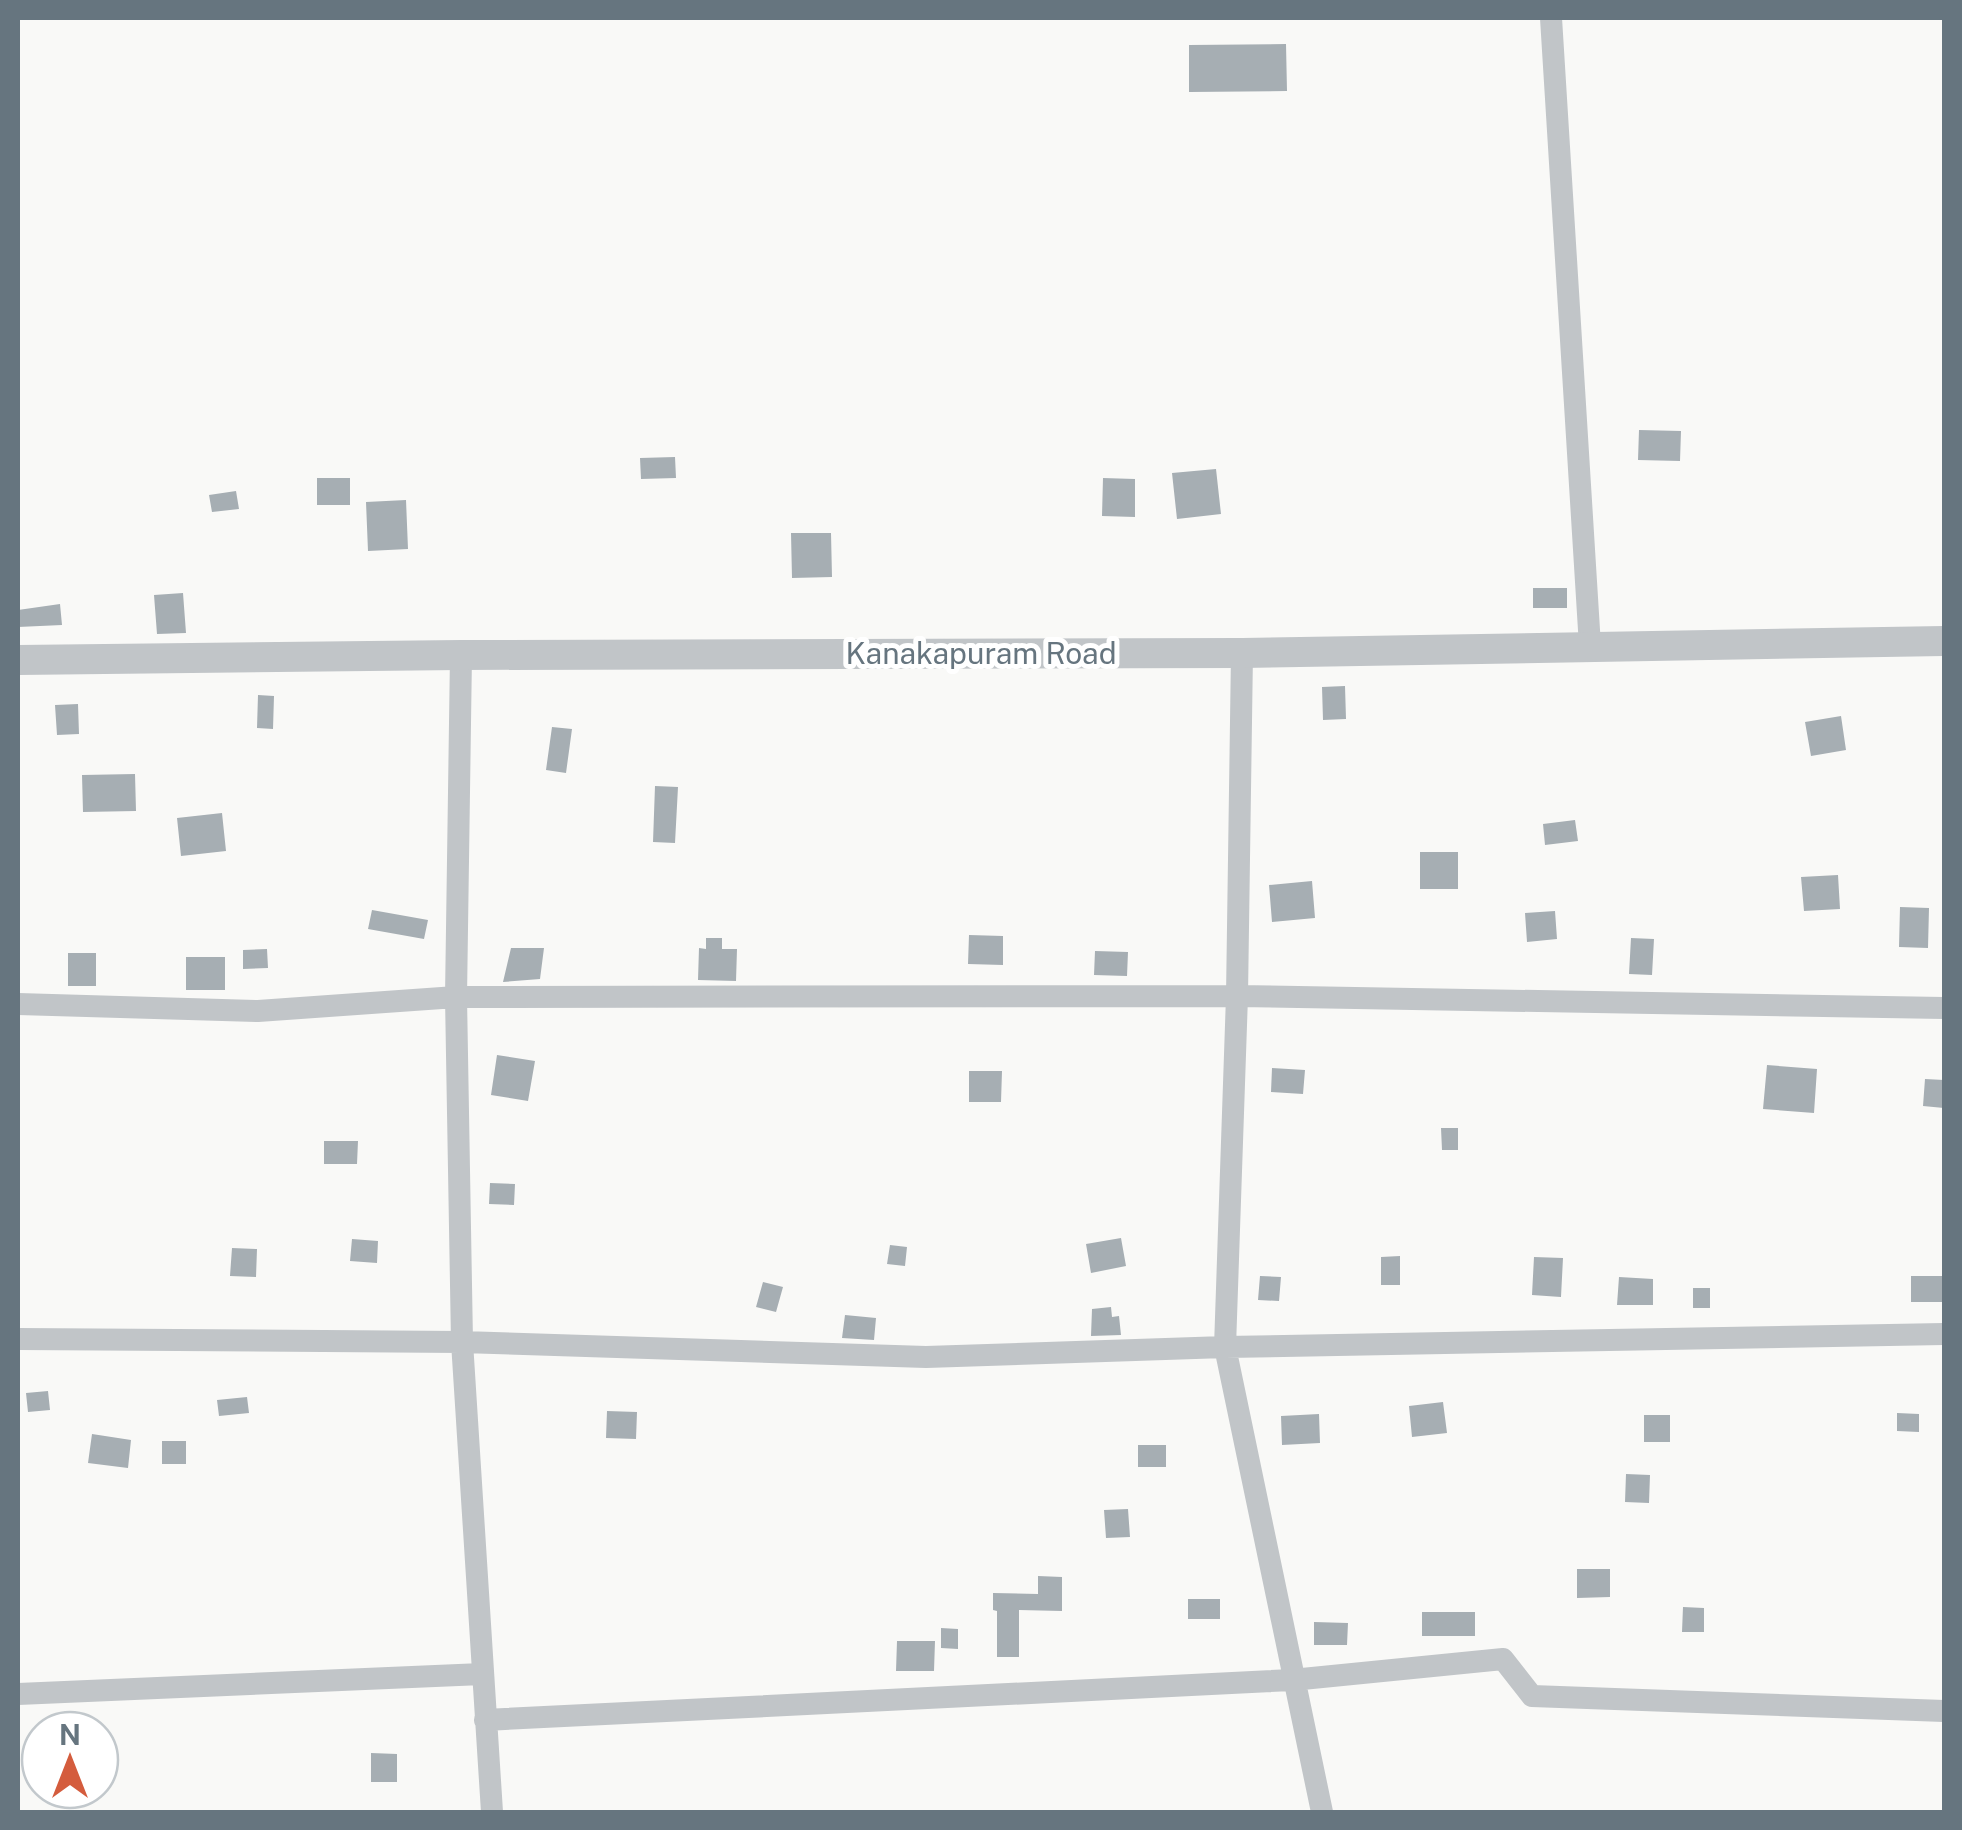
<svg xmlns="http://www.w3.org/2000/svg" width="1962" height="1830" font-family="'Public Sans',sans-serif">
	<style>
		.building { fill: #a6aeb3 }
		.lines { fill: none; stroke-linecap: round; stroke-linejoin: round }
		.minor { stroke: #c1c5c8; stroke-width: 22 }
		.tertiary { stroke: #c1c5c8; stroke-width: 30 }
		.labels { text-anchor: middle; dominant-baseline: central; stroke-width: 10; stroke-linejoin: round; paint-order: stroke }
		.street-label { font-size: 30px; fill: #66757f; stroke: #fff }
	</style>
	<rect width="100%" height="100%" fill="#f9f9f7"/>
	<path class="building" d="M1286 44 1287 91 1189 92V45Z
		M1639 430 1681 431 1680 461 1638 460Z
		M675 457 676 478 641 479 640 458Z
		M1216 469 1221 514 1177 519 1172 473Z
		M317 478H350V505H317Z
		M1103 478 1135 479V517L1102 516Z
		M236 491 239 509 212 512 209 495Z
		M406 500 408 549 368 551 366 502Z
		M791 533H831L832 577 792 578Z
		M1533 588H1567V608H1533Z
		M183 593 186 633 157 634 154 595Z
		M60 604 62 625 18 627V610Z
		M1345 686 1346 719 1323 720 1322 687Z
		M258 695 274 696 273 729 257 728Z
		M78 704 79 734 57 735 55 705Z
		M1841 716 1846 750 1811 756 1805 722Z
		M552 727 572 729 566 773 546 770Z
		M135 774 136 811 83 812 82 775Z
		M655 786 678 787 675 843 653 842Z
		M222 813 226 851 181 856 177 818Z
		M1575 820 1578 841 1545 845 1543 824Z
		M1420 852H1458V889H1420Z
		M1838 875 1840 909 1804 911 1801 877Z
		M1312 881 1315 918 1272 922 1269 885Z
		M1900 907 1929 908 1928 948 1899 947Z
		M372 910 428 920 424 939 368 929Z
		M1555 911 1557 939 1527 942 1525 913Z
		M969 935 1003 936V965L968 964Z
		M706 938H722V949H737L736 981 698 980 699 948 706 949Z
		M1631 938 1654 939 1652 975 1629 974Z
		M511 948H544L540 979 503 982Z
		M267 949 268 968 243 969V950Z
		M1095 951 1128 952 1127 976 1094 975Z
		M68 953H96V986H68Z
		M186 957H225V990H186Z
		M497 1055 535 1061 528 1101 491 1095Z
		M1767 1065 1817 1069 1814 1113 1763 1109Z
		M1272 1068 1305 1070 1303 1094 1271 1092Z
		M969 1071H1002L1001 1102H969Z
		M1925 1079 1944 1080V1108L1923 1106Z
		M1441 1128H1458V1150H1442Z
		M324 1141H358L357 1164H324Z
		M490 1183 515 1184 514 1205 489 1204Z
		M1121 1238 1126 1266 1091 1273 1086 1244Z
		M352 1239 378 1241 377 1263 350 1261Z
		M890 1245 907 1247 905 1266 887 1264Z
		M232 1248 257 1249 256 1277 230 1276Z
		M1400 1256V1285H1381V1257Z
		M1534 1257 1563 1258 1561 1297 1532 1295Z
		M1260 1276 1281 1277 1279 1301 1258 1300Z
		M1911 1276H1943V1302H1911Z
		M1619 1277 1653 1279V1305H1617Z
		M763 1282 783 1287 776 1312 756 1307Z
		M1693 1288H1710V1308H1693Z
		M1111 1307 1112 1317 1119 1316 1121 1335 1091 1336 1092 1309Z
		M845 1315 876 1318 874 1340 842 1338Z
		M48 1391 50 1410 28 1412 26 1393Z
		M247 1397 249 1413 219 1416 217 1400Z
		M1443 1402 1447 1433 1412 1437 1409 1406Z
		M607 1411 637 1412 636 1439 606 1438Z
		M1897 1413 1919 1414V1432L1897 1431Z
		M1319 1414 1320 1443 1282 1445 1281 1416Z
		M1644 1415H1670V1442H1644Z
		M92 1434 131 1440 128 1468 88 1463Z
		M162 1441H186V1464H162Z
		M1138 1445H1166V1467H1138Z
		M1626 1474 1650 1475 1649 1503 1625 1502Z
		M1128 1509 1130 1537 1106 1538 1104 1510Z
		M1577 1569H1610V1597L1577 1598Z
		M1038 1576 1062 1577V1611L1019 1610V1657H997V1611L993 1610V1593L1038 1594Z
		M1188 1599H1220V1619H1188Z
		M1683 1607 1704 1608V1632H1682Z
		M1422 1612H1475V1636H1422Z
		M1314 1622 1348 1623 1347 1645H1314Z
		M941 1628 958 1629V1649L941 1648Z
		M897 1641H935L934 1671H896Z
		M371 1753 397 1754V1782H371Z"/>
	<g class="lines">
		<path class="minor" d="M1551 18 1590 646
			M1242 653 1237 996 1225 1347 1322 1812
			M461 655 456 997 462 1342 492 1812
			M18 1004 258 1011 456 997 1237 996 1944 1008
			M18 1339 462 1342 926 1357 1225 1347 1944 1334
			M18 1694 482 1674
			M485 1720 1292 1680 1503 1659 1532 1696 1944 1711"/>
		<path class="tertiary" d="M18 660 461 655 1242 653 1944 641"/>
	</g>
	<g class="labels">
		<g class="street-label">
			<text x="981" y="653">Kanakapuram Road</text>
		</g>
	</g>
	<rect width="1962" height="1830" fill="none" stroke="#66757f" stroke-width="40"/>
	<g transform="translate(70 1760)"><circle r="48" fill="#ffffff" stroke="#c2c8cc" stroke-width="2.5"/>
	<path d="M0-8L18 38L0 25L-18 38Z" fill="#d45c3d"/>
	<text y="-15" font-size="28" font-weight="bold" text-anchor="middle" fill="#66757f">N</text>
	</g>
</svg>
